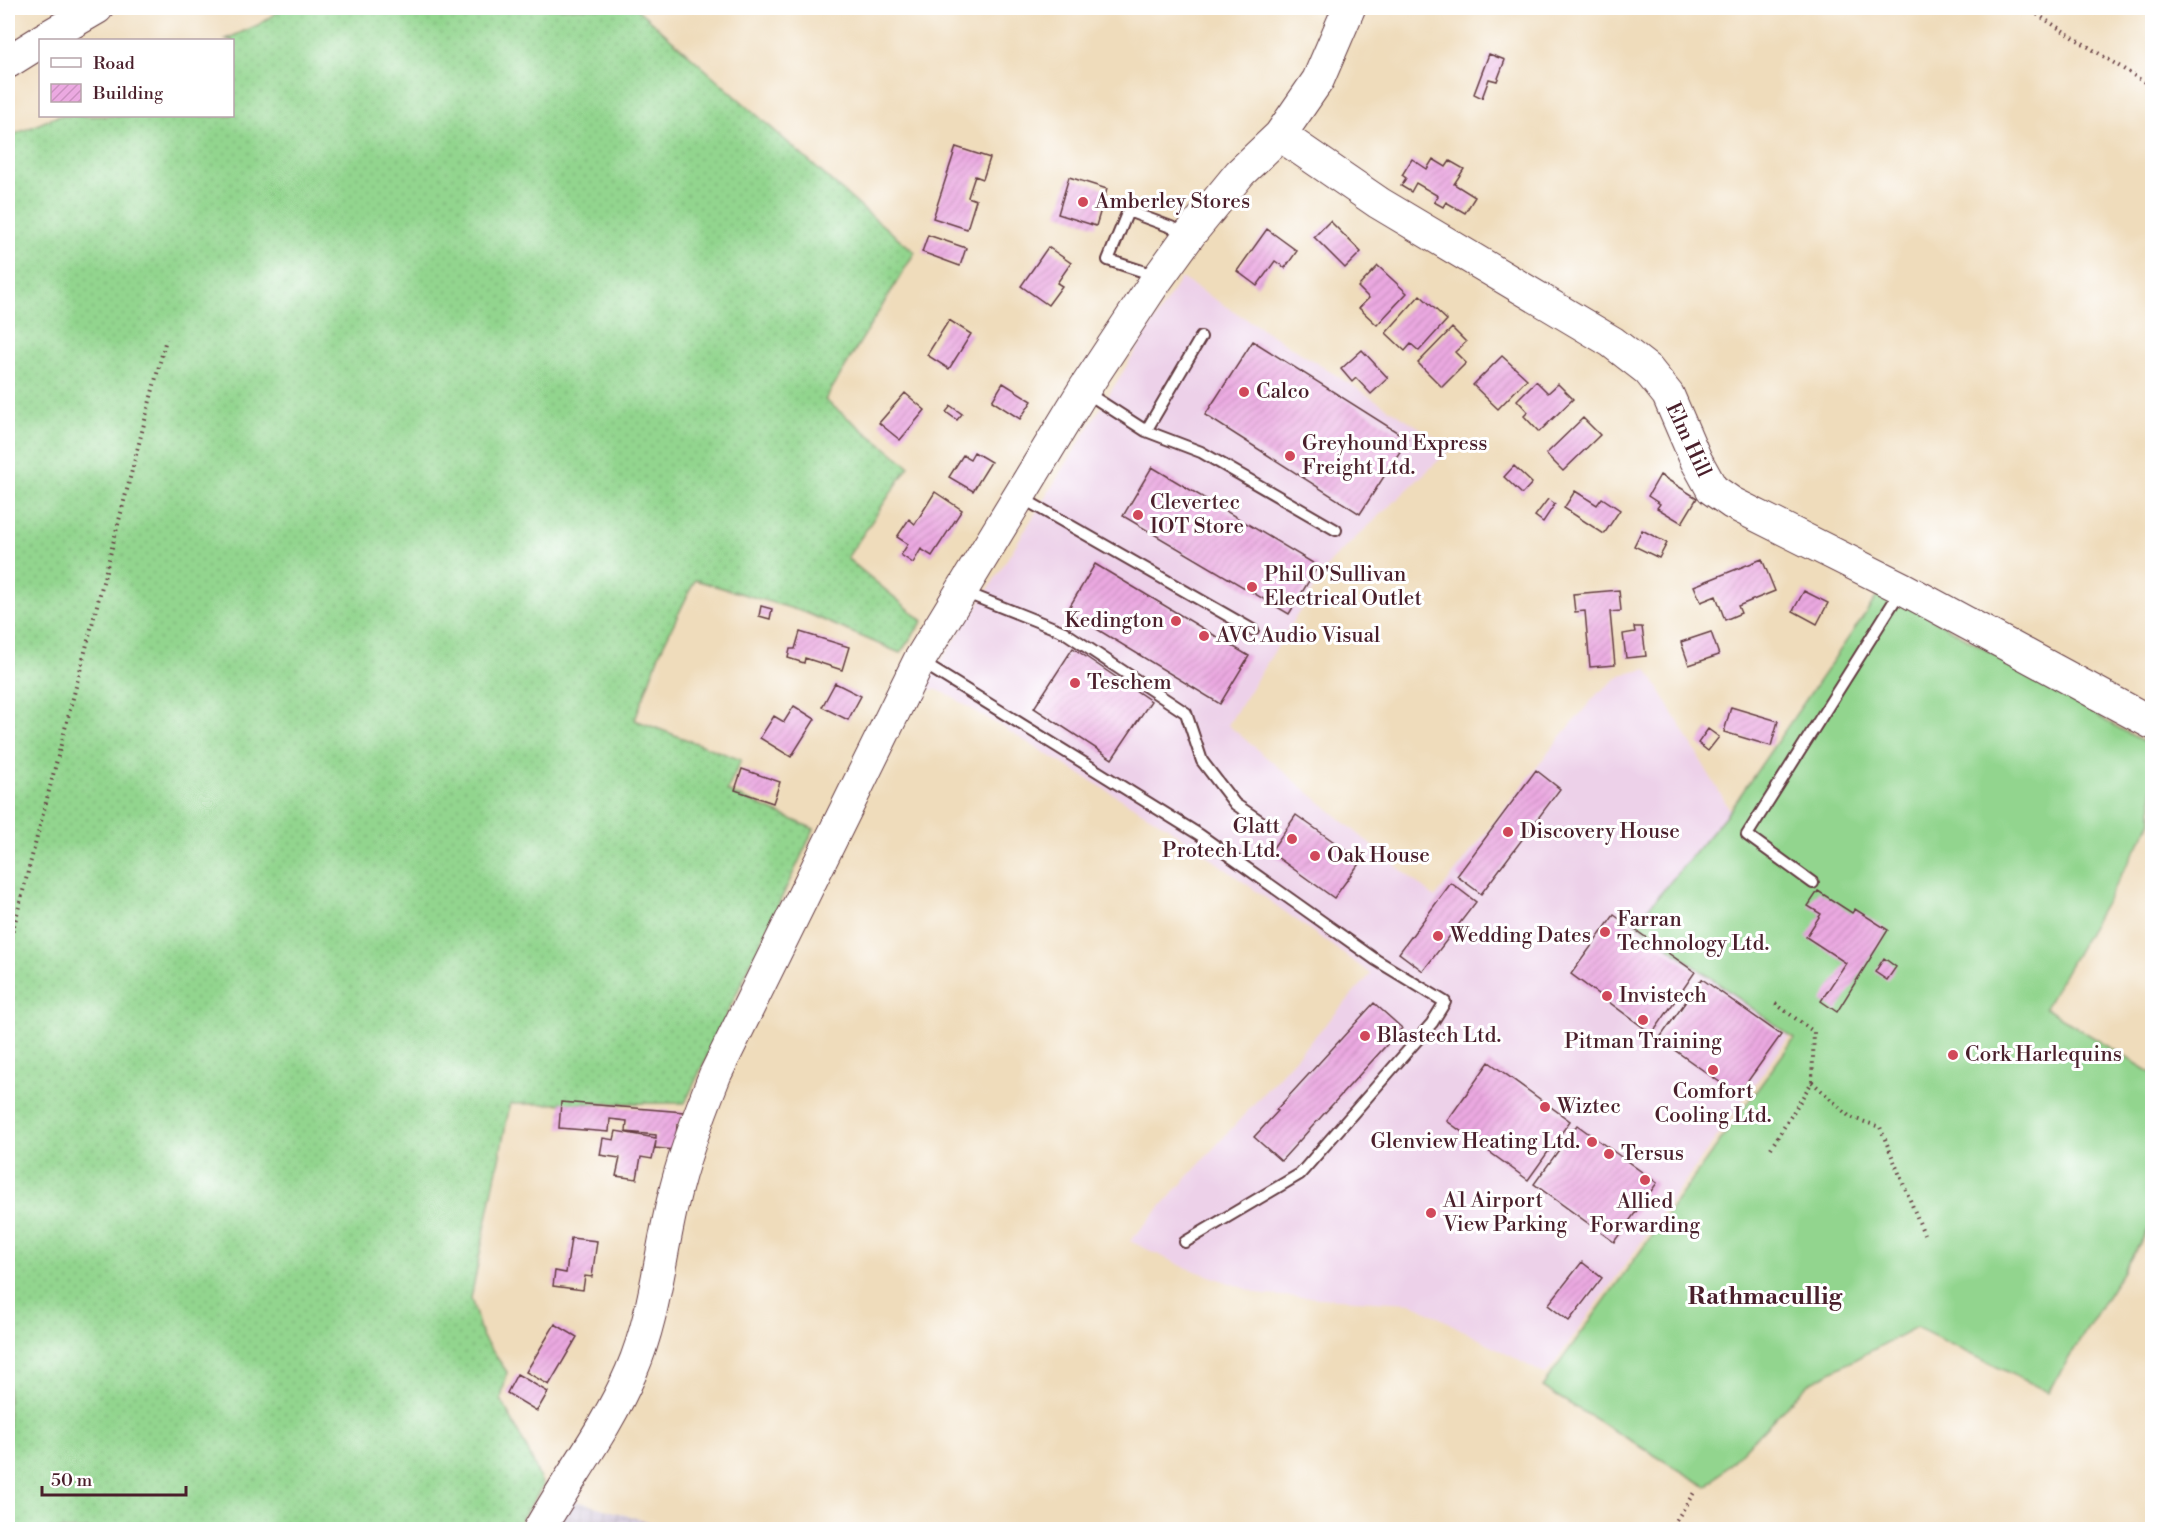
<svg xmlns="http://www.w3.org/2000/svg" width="2160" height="1537" font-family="'Libre Bodoni',serif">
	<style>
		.built { fill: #edd1e9 }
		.industrial { fill: url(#industrial-grid) }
		.grass { fill: url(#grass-dots); stroke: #6e7a5c; stroke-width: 1.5 }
		.pitch { fill: #92d58e; stroke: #6e7a5c; stroke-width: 1.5 }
		.building { fill: url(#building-hatch) }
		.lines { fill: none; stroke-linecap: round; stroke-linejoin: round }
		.lane-casing { stroke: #633b41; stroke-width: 14 }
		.secondary-casing { stroke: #633b41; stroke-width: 34 }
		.path { stroke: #633b41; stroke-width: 4; stroke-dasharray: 1.5 4.5; stroke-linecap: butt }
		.lane { stroke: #fff; stroke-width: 10 }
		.secondary { stroke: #fff; stroke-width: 32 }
		.poi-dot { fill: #d1495b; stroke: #fff; stroke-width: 2 }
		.labels { text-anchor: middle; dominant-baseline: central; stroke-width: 6; stroke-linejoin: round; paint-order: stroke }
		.poi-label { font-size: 21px; fill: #4a1f2b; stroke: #fff; text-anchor: start }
		.street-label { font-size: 21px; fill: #4a1f2b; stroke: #fff }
		.quarter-label { font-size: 24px; font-weight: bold; fill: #4a1f2b; stroke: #fff }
	</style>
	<defs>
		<pattern id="industrial-grid" width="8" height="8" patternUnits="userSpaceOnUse" patternTransform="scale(1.5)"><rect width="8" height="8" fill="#ccbfd4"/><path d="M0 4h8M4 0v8" fill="none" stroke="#b1a4b6"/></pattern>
		<pattern id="grass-dots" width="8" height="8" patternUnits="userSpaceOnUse" patternTransform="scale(1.5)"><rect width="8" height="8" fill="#92d58e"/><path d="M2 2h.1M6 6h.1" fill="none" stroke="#7fb67b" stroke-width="1.8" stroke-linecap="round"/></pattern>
		<pattern id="building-hatch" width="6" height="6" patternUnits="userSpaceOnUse" patternTransform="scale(1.5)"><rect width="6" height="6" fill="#eba9e1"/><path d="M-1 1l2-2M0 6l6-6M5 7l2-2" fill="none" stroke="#cb91c1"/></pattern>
	</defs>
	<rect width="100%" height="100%" fill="#fff"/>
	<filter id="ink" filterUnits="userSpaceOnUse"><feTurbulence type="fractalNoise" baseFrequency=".0167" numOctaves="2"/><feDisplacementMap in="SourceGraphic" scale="12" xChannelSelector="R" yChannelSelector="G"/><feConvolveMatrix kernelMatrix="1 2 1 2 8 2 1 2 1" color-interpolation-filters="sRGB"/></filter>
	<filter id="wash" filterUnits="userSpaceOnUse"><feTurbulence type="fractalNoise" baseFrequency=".008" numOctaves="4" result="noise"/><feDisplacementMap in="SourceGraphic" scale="24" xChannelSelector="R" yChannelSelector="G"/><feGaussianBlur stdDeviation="1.35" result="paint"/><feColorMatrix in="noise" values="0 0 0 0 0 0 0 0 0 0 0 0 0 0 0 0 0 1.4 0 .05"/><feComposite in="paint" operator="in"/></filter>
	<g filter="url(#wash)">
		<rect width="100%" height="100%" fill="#efdcbb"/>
		<path class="built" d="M1181 278 1452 448 1331 561 1228 725 1435 898 1554 745 1597 694 1621 675 1647 669 1730 810 1636 923 1789 1037 1546 1375 1412 1303 1264 1295 1184 1267 1130 1241 1371 974 1166 826 947 694 935 689 921 691 988 590Z"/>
		<path class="industrial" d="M559 1496 674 1529 539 1530Z"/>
		<path class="grass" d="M283 8H636L864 210 915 252 825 400 909 466 847 558 923 621 900 653 804 612 695 580 660 652 635 720 741 760 727 791 814 829 685 1103 510 1104 471 1298 482 1336 507 1372 501 1399 530 1455 543 1486 515 1529 8 1530V137L58 116H232V40H224L258 25Z"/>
		<path class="pitch" d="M1878 595 1915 609 2022 670 2106 721 2152 746V821L2045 1008 2152 1073V1224L2048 1392 1916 1327 1808 1384 1707 1487 1542 1387 1794 1039 1636 923 1730 810Z"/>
		<g id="blocks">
			<path class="building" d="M1489 54 1505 60 1497 81 1489 79 1482 98 1474 94Z
				M956 147 990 158 983 179 975 176 968 197 976 200 967 229 933 218Z
				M1412 159 1427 169 1433 159 1446 167 1450 161 1464 169 1454 184 1475 197 1465 213 1446 202 1443 207 1434 202 1438 196 1416 183 1411 192 1401 186 1406 178 1402 175Z
				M1069 177 1107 189 1096 226 1058 214Z
				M1330 221 1361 252 1345 268 1314 237Z
				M1267 229 1297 251 1285 268 1275 261 1257 286 1237 271Z
				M928 235 966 248 960 266 922 252Z
				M1048 247 1071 263 1057 283 1062 286 1048 305 1021 286Z
				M1378 266 1407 293 1377 325 1359 308 1369 298 1358 287Z
				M1420 295 1447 320 1419 351 1411 344 1405 351 1386 333Z
				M949 320 971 334 949 369 927 355Z
				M1452 328 1466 342 1455 352 1466 363 1442 387 1418 363Z
				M1253 341 1408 439 1360 514 1205 415Z
				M1362 350 1388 378 1371 394 1356 378 1352 382 1341 369Z
				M1502 356 1527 379 1498 409 1473 385Z
				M1536 381 1548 393 1558 384 1573 399 1539 432 1524 416 1528 412 1517 400Z
				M1003 383 1032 401 1020 419 992 401Z
				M905 393 925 410 900 440 879 423Z
				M951 406 962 414 957 420 946 412Z
				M1583 418 1600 435 1563 471 1546 454Z
				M974 452 991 462 973 491 949 477 963 455 970 459Z
				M1514 466 1532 483 1522 494 1504 477Z
				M1152 467 1318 566 1289 614 1123 516Z
				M1660 475 1697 498 1682 523 1657 508 1660 504 1648 496Z
				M1575 491 1597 505 1602 498 1620 510 1604 534 1564 508Z
				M935 492 962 510 932 556 921 549 913 563 901 555 908 544 897 537 909 519 915 524Z
				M1548 499 1555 504 1543 522 1535 516Z
				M1642 530 1667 543 1659 558 1634 546Z
				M1762 559 1775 591 1738 606 1741 613 1725 620 1716 596 1701 602 1694 586Z
				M1095 564 1249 656 1220 704 1067 611Z
				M1619 590 1621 611 1610 612 1615 665 1590 667 1585 611 1575 612 1573 594Z
				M1804 591 1828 603 1817 624 1793 611Z
				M761 606 772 609 770 619 759 616Z
				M1634 627H1642L1646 656 1626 658 1623 634 1635 632Z
				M800 632 849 647 842 670 805 658 804 663 788 658 790 649H795Z
				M1711 632 1719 655 1689 665 1681 642Z
				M1073 648 1151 701 1112 759 1034 708Z
				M835 683 861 696 848 720 822 707Z
				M794 706 815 719 791 757 760 738 774 716 784 722Z
				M1731 707 1778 721 1771 746 1724 732Z
				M1708 729 1719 737 1708 751 1698 743Z
				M742 769 780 782 773 803 735 790Z
				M1536 770 1560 789 1481 894 1457 876Z
				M1296 815 1361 861 1334 898 1270 852Z
				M1451 883 1476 902 1423 971 1399 953Z
				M1818 891 1852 913 1855 909 1888 930 1837 1012 1821 1001 1846 963 1806 937 1821 914 1808 906Z
				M1614 915 1695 972 1652 1034 1571 974Z
				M1884 958 1896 967 1887 980 1875 972Z
				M1702 979 1781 1035 1738 1095 1659 1039Z
				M1374 1003 1402 1028 1281 1161 1254 1137 1278 1111 1276 1110Z
				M1489 1062 1570 1121 1528 1180 1447 1121Z
				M561 1102 684 1112 683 1125H677L675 1150 655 1148 656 1141 652 1159 641 1157 637 1179 616 1176 620 1158 600 1155 603 1138 614 1140 616 1131 656 1138V1135L626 1132 627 1121 610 1119 609 1132 559 1128Z
				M1577 1125 1657 1183 1614 1242 1534 1184Z
				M571 1238 597 1241 592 1277 585 1276 583 1290 553 1286 555 1271 566 1273Z
				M1582 1262 1602 1278 1569 1321 1548 1305Z
				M555 1324 577 1337 549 1385 526 1372Z
				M517 1374 548 1392 537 1411 507 1393Z"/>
		</g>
	</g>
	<g filter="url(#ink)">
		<use href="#blocks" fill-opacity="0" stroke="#633b41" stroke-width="1.5"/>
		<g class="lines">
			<g class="lane-casing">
				<path id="lane" d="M1157 276 1108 260 1128 211 1187 233
					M1087 393 1146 431 1201 337
					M1146 431 1201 452 1336 530
					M1022 498 1253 630
					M964 592 1064 632 1186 713 1202 761 1235 804 1266 825
					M921 662 1200 835 1376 960 1445 1002 1432 1023 1300 1174 1185 1242
					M1813 883 1747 835 1900 592"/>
			</g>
			<g class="secondary-casing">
				<path id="secondary" d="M42 40 97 8
					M8 62 40 42
					M1280 135 1379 203 1612 342 1648 370 1668 395 1696 460 1712 489 1732 503 1902 588 2152 723
					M539 1530C569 1477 607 1428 631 1372 654 1319 659 1261 672 1205 682 1160 698 1118 715 1075L919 661 1083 391 1153 285 1190 234 1240 173 1280 135 1318 80 1349 8"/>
			</g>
			<path class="path" d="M2027 8 2152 87
				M8 10 11 8
				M8 949 166 339
				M1812 1082 1850 1117 1880 1127 1924 1234
				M1771 1148 1812 1082 1814 1032 1772 1001
				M1670 1530 1695 1491"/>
			<use href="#lane" class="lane"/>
			<use href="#secondary" class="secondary"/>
		</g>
	</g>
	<g class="poi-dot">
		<circle cx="1083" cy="202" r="6"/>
		<circle cx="1244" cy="392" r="6"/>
		<circle cx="1290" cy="456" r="6"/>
		<circle cx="1138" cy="515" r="6"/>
		<circle cx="1252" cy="587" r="6"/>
		<circle cx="1176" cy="621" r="6"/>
		<circle cx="1204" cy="636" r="6"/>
		<circle cx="1075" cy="683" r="6"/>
		<circle cx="1508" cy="832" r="6"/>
		<circle cx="1292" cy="839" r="6"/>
		<circle cx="1315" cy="856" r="6"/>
		<circle cx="1605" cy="932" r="6"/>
		<circle cx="1438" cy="936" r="6"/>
		<circle cx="1607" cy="996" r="6"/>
		<circle cx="1643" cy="1020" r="6"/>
		<circle cx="1365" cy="1036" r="6"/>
		<circle cx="1953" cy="1055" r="6"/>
		<circle cx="1713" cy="1070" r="6"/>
		<circle cx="1545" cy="1107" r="6"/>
		<circle cx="1592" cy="1142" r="6"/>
		<circle cx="1609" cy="1154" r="6"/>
		<circle cx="1645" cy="1180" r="6"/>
		<circle cx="1431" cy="1213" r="6"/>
	</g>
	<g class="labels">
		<g class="poi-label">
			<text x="1095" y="202">Amberley Stores</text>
			<text x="1256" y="392">Calco</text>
			<text x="1302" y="444">Greyhound Express<tspan x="1302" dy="24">Freight Ltd.</tspan></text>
			<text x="1150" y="503">Clevertec<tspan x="1150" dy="24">IOT Store</tspan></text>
			<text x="1264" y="575">Phil O'Sullivan<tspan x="1264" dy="24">Electrical Outlet</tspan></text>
			<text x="1164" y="621" text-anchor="end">Kedington</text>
			<text x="1216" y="636">AVC Audio Visual</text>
			<text x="1087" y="683">Teschem</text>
			<text x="1280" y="827" text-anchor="end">Glatt<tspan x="1280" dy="24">Protech Ltd.</tspan></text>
			<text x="1520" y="832">Discovery House</text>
			<text x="1327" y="856">Oak House</text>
			<text x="1617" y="920">Farran<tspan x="1617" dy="24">Technology Ltd.</tspan></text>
			<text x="1450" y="936">Wedding Dates</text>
			<text x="1619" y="996">Invistech</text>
			<text x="1377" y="1036">Blastech Ltd.</text>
			<text x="1643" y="1042" text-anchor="middle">Pitman Training</text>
			<text x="1965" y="1055">Cork Harlequins</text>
			<text x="1713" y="1092" text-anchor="middle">Comfort<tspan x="1713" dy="24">Cooling Ltd.</tspan></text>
			<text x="1557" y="1107">Wiztec</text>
			<text x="1580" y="1142" text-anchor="end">Glenview Heating Ltd.</text>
			<text x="1621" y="1154">Tersus</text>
			<text x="1443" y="1201">A1 Airport<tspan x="1443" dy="24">View Parking</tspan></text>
			<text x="1645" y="1202" text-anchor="middle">Allied<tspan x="1645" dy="24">Forwarding</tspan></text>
		</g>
		<g class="street-label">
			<text transform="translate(1688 440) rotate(65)">Elm Hill</text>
		</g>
		<g class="quarter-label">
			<text x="1765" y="1297">Rathmacullig</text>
		</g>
	</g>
	<rect width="2160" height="1537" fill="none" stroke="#fff" stroke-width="30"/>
	<rect x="39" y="39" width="195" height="78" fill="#ffffff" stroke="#b7a5aa" stroke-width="1.5"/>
	<rect x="51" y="58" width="30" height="9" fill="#ffffff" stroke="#b7a5aa" stroke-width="1.5"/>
	<text x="93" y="69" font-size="18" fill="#4a1f2b">Road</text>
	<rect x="51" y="84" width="30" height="18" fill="url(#building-hatch)" stroke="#b7a5aa" stroke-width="1.5"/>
	<text x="93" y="99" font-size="18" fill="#4a1f2b">Building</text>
	<path d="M42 1486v9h144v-9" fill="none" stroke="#4a1f2b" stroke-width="3"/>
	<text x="51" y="1486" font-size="18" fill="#4a1f2b" stroke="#ffffff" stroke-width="4.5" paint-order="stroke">50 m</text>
</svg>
